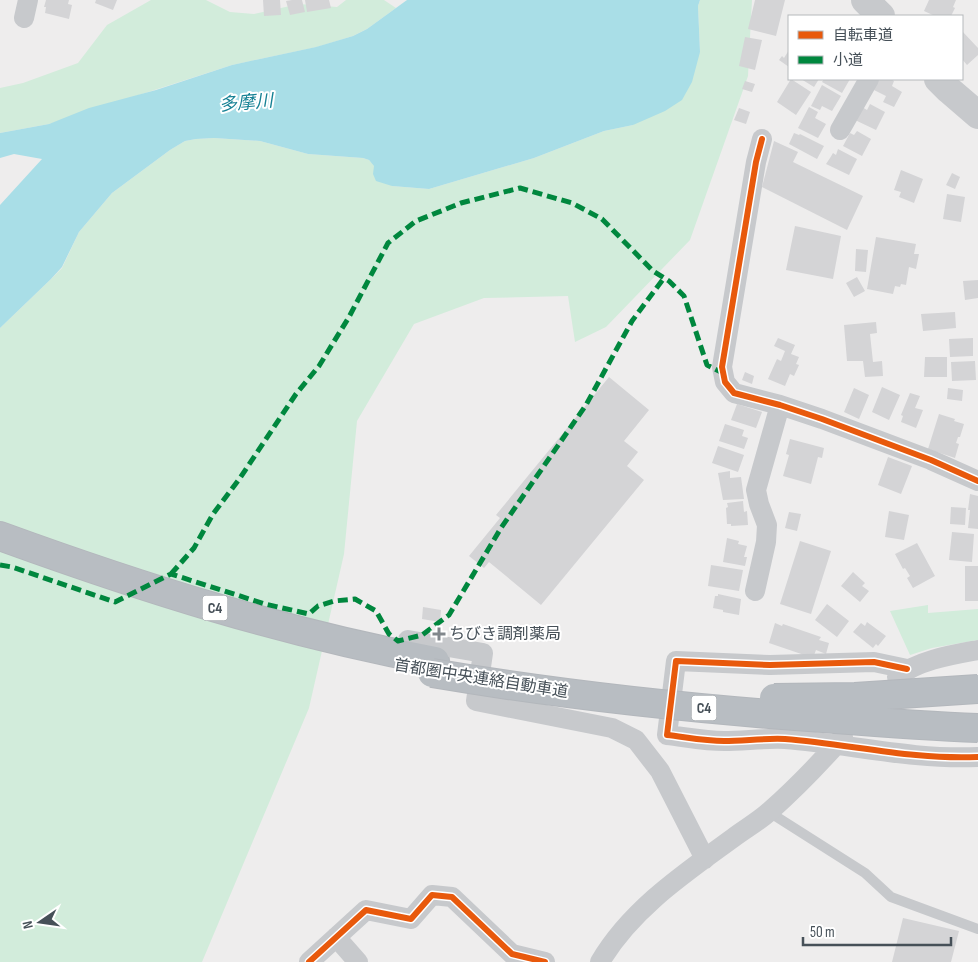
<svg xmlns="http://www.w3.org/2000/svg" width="978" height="962" font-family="'Sofia Sans Condensed','Noto Sans JP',sans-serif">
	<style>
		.green { fill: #d2ecdb }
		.water { fill: #a9dee7 }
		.building { fill: #d4d4d6 }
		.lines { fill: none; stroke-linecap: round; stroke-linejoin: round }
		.motorway-casing { stroke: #b3b7bc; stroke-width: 30 }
		.service { stroke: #c7c9cc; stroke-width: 10 }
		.minor { stroke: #c7c9cc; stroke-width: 20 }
		.secondary { stroke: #c7c9cc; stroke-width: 28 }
		.motorway { stroke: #b8bdc2; stroke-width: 28 }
		.motorway-bridge-casing { stroke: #b3b7bc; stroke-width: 30; stroke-linecap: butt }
		.motorway-bridge { stroke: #b8bdc2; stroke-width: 28 }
		.quiet { stroke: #00873e; stroke-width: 5; stroke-dasharray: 10 5; stroke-linecap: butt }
		.cycleway-casing { stroke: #fff; stroke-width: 9 }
		.cycleway { stroke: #e8590c; stroke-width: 6 }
		.poi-dot { fill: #81878c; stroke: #fff; stroke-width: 2 }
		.labels { text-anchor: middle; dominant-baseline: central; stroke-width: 4; stroke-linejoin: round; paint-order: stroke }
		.shield { fill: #fff; stroke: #7e848a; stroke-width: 1 }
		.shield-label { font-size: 15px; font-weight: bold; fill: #465058 }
		.poi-label { font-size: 16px; fill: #465058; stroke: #fff; text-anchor: start }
		.street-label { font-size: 16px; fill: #465058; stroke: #fff }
		.water-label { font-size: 18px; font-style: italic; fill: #158194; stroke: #fff }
	</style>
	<rect width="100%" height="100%" fill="#eeeded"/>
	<path class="green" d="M151 0H206L230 12 254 14 299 4 337 7 346 0H384L396 8 367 29 353 36 317 47 232 65 49 124 0 133V88L23 83 78 63 107 25Z
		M700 0H752L748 76 690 240 606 327 575 342 568 296 484 298 414 324 357 421 344 554 309 708 202 962H0V328L51 279 62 268 79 232 112 193 170 150 185 141 196 139 214 138 260 141 308 154 363 158 369 160 392 186 429 189 534 158 604 131 633 125 700 52 698 6Z
		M928 605V613L978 609V640L932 648 910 655 890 611Z"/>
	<path class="water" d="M407 0H700L698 6 700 52 692 82 682 100 665 111 633 125 604 131 534 158 429 189 392 186 376 181 373 174 374 166 369 160 363 158 308 154 260 141 214 138 196 139 185 141 170 150 112 193 79 232 62 267 51 279 0 328V205L42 159 14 154 0 158V133L49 124 89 108 156 90 232 65 316 47 353 36 367 29Z"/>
	<path class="building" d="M46 0H69L68 4 72 5 69 19 45 13 46 7H44Z
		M96 0H117L113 10 95 3Z
		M263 0H280L281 15 264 16Z
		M292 0H302L305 12 290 15 286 1Z
		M305 0H329L331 8 307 12Z
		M755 0H785L776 36 748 29Z
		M929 0H956L953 7 955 8 951 16H935L924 11Z
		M962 31 978 48V55L967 65 962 59Z
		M745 37 762 40 755 70 739 66Z
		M789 50V67L779 60 782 56 784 58Z
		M791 79 811 92 796 115 777 102Z
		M801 79H819L814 87Z
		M824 79H850L842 93 822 82Z
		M878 79H891L894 81 892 86 902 92 894 107 883 102 886 96 874 90Z
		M745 81 755 84 752 92 742 89Z
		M822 85 841 96 832 111 822 106 820 110 811 106Z
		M870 104 885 112 876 130 855 120 862 107 867 110Z
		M809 107 818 112 815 118 826 124 818 138 798 128Z
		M739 108 750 112 746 124 734 120Z
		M857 131 871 139 862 156 843 146 850 133 854 135Z
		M794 133 799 135 800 134 824 146 817 159 789 144Z
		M774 141 798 152 793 162 863 196 847 230 762 187Z
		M838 149 857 159 849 175 826 164 830 158 833 153 836 155Z
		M901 170 923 179 914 203 899 197 901 192 894 190Z
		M952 173 960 177 955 189 946 185Z
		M947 194 965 197 961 222 943 219Z
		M795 226 841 236 833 279 786 270Z
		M876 237 916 244 914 254H919L916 269 909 267 906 285 901 284 900 287 895 286 893 294 867 289Z
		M856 249 868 250 866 272 855 271Z
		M857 277 865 291 854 297 846 283Z
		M978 280V298L965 300 963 281Z
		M955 312 956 328 923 331 921 314Z
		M876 322 877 333 870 334 873 362 882 361 883 376 865 377 863 361H847L844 325Z
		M778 338 795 345 791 354 799 357 796 364 799 365 794 376 790 374 785 386 768 379 777 359 781 361 785 351 774 346Z
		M973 338V356L950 357 949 339Z
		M925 357H947V377H924Z
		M975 361 976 380 952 381 951 362Z
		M745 372 754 376 752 384 742 380Z
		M609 377 649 410 624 441 638 452 627 466 644 480 541 605 489 562 484 568 469 556 500 518 496 515Z
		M882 387 900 395 889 420 872 412Z
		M854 388 869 395 859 419 844 412Z
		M948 388 963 390 962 401 947 399Z
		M910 393 920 396 915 408 923 410 916 428 901 422 903 416 901 415Z
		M737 404 762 412 756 428 731 420Z
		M939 414 955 419 954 421 964 424 960 437H958L956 443 959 444 955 458 928 449Z
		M725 424 744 430 742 436 748 438 744 449 719 441Z
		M790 439 824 448 822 458 818 457 811 484 783 476 789 455 786 454Z
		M718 446 744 455 738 472 712 463Z
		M888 457 912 466 901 494 878 485Z
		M730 471V478L741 477 744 499 723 500 718 473Z
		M970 494 978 496V529L968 528 970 510H968Z
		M743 501 744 512 747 511 748 525 731 526V524H727L726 508 728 507 727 503Z
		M951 507 966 508 965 525 950 524Z
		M889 511 909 515 904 540 885 537Z
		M789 512 801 514 797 531 785 528Z
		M952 532 974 534 972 562 949 560Z
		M727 538 739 541 738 544 747 546 744 557H747L745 566 723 562Z
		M800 541 831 551 811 614 780 604Z
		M917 543 935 576 913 588 907 578 910 576 905 568 903 569 895 554Z
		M711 565 743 570 739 591 708 586Z
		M965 566H978V601H965Z
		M853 572 865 583 862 586 869 591 860 602 841 586Z
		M718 594 741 599 739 615 723 612V610L713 608 715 596H718Z
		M827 604 849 621 837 637 815 620Z
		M423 607 441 610 440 622 422 619Z
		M867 622 886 636 878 646 876 644 873 648 853 632 861 623 865 626Z
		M775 623 782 626 783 624 821 637 819 640 829 643 826 654 816 650 813 658 769 643Z
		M903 918 959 931 951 962H892Z"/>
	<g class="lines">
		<g class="motorway-casing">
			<path id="motorway" d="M0 536C143 588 285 633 435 661"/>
		</g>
		<path class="service" d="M769 812 865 873 891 897 978 929"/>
		<path class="minor" d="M24 18 28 0
			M840 130 869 79
			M762 139 756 162 722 367 725 382 734 393 780 405 822 419 931 460 978 481
			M755 591 766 542 767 525 759 504 756 490 780 405
			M408 640 483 653 476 701 612 728 636 740 660 771 705 859
			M907 669 874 662 770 665 676 661 667 735C685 737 705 741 724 741 744 741 764 738 785 739 850 744 911 760 978 757
			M897 677C919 660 951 655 978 650
			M336 937 358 962
			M309 962 366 910 411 919 432 895 452 897 512 954 545 962
			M600 962C631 909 685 873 733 838 745 829 759 821 770 811 796 788 820 763 843 737"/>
		<path class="secondary" d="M865 0 881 16
			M938 79 949 90 978 115"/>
		<use href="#motorway" class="motorway"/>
		<g class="motorway-bridge-casing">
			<path id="motorway-bridge" d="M432 673C562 695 692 709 823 718 875 722 926 726 978 728
				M774 698 855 697 978 689"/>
		</g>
		<use href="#motorway-bridge" class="motorway-bridge"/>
		<path class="quiet" d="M0 565 12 567 115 602 171 574 265 604 309 614 318 606 334 601 355 599 376 611 389 634 398 641 422 635 449 615 501 528 586 405 632 321 664 278
			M171 574 194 548 213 514 240 478 296 394 319 366 349 317 388 243 416 221 461 203 520 188 572 203 602 219 653 271 669 281 684 296 707 365 723 373"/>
		<g class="cycleway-casing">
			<path id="cycleway" d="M762 139 756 162 722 367 725 382 734 393 780 405 822 419 931 460 978 481
				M907 669 874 662 770 665 676 661 667 735C685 737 705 741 724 741 744 741 764 738 785 739 850 744 911 760 978 757
				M309 962 366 910 411 919 432 895 452 897 512 954 545 962"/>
		</g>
		<use href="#cycleway" class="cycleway"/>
	</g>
	<path class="poi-dot" d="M436.5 626.5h5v5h5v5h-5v5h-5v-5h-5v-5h5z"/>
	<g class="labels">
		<g class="shield">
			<rect x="202.5" y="595.5" width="25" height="25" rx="4"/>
			<rect x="691.5" y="695.5" width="25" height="25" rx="4"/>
		</g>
		<g class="shield-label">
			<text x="215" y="608">C4</text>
			<text x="704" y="708">C4</text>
		</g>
		<g class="poi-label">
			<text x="449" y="634">ちびき調剤薬局</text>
		</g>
		<g class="street-label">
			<text transform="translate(481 679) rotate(9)">首都圏中央連絡自動車道</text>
		</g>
		<g class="water-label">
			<text transform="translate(246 103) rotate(-5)">多摩川</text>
		</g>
	</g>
	<rect x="788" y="15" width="175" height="65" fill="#ffffff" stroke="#b5b9bc"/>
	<rect x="798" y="31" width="25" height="8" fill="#e8590c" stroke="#b5b9bc"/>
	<text x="833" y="40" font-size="15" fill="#465058">自転車道</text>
	<rect x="798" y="56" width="25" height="8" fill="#00873e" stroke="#b5b9bc"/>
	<text x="833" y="65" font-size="15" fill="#465058">小道</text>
	<g transform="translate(40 922) rotate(257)" stroke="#ffffff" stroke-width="4" paint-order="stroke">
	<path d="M0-4L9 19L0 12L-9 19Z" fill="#465058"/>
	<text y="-8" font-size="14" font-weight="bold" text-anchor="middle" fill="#465058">N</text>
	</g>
	<path d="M803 937v8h148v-8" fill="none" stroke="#465058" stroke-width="2.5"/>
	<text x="810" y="937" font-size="15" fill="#465058" stroke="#ffffff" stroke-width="4" paint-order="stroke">50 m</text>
</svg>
